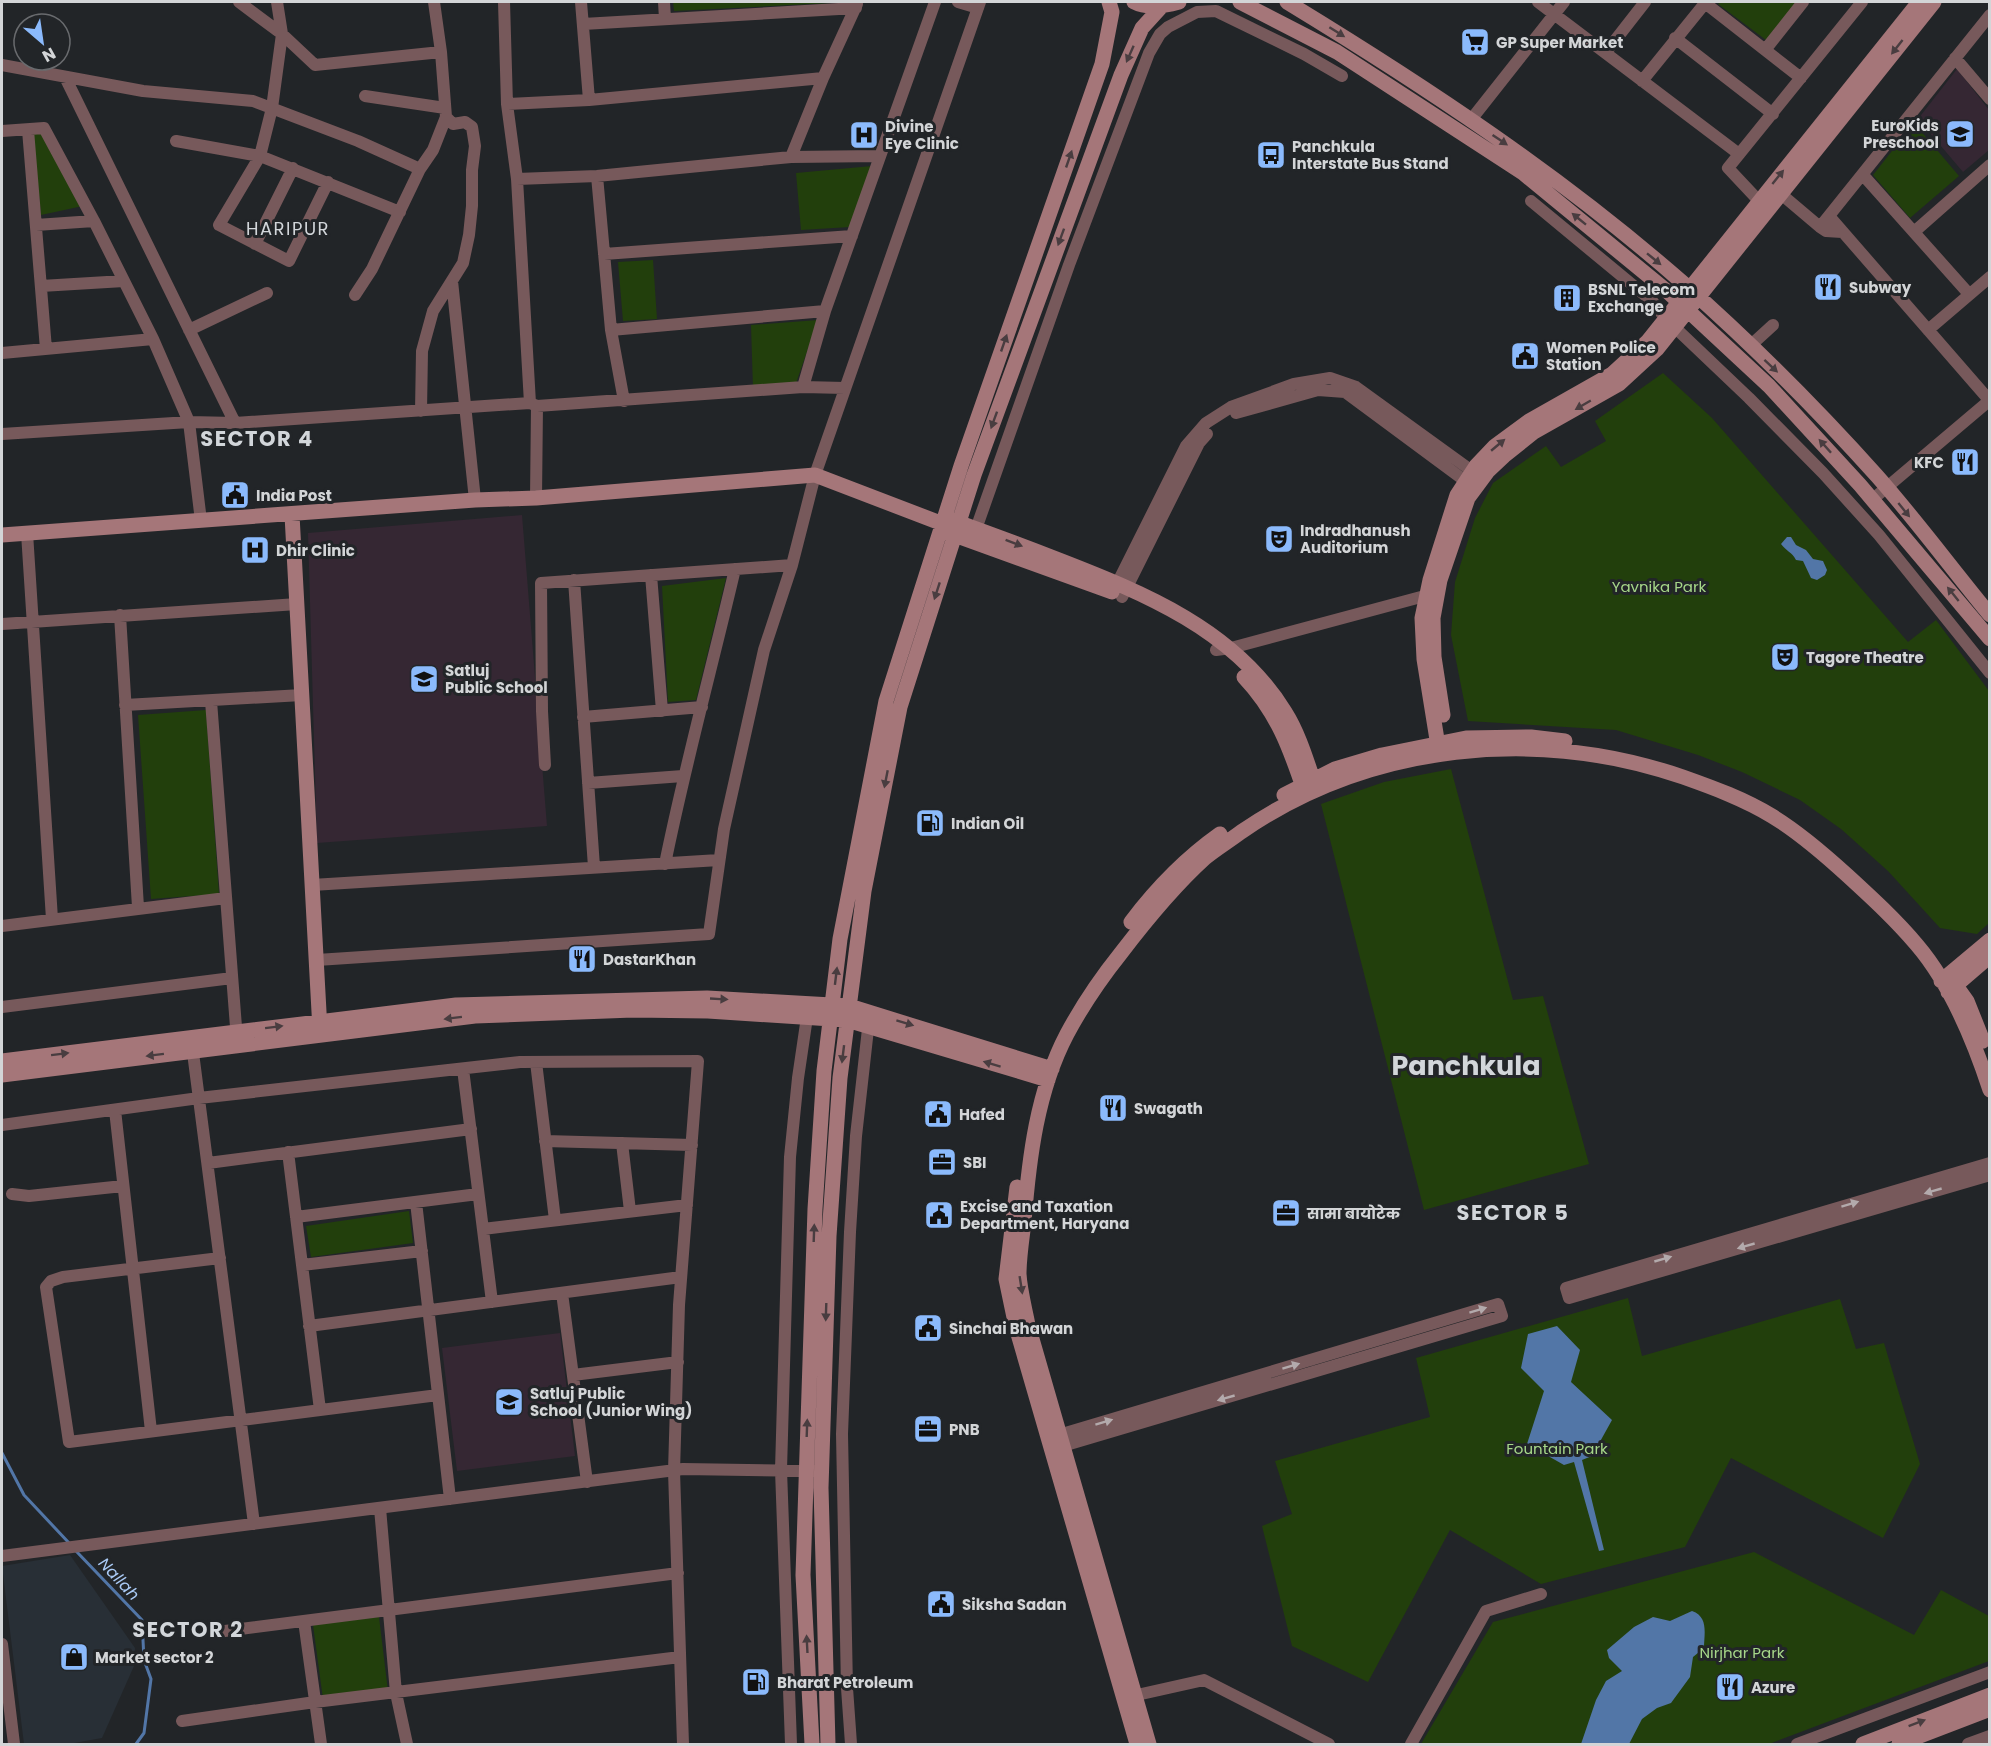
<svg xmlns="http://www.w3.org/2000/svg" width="1991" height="1746" font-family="Poppins,'Noto Sans Devanagari',sans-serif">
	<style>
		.built { fill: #282f36 }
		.education { fill: #352733 }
		.green { fill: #223f0c }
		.water { fill: #5276a7 }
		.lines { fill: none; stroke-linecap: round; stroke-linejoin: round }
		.stream { stroke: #5276a7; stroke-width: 3 }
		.street { stroke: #77595b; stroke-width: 12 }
		.secondary { stroke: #a57679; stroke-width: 15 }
		.oneway { fill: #493d40 }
		.oneway2 { fill: #b3aaac }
		.labels { text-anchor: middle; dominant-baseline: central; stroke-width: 6; stroke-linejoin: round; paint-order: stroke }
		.poi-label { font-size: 15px; font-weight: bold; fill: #d3d5d7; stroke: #222528; text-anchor: start }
		.park-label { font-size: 15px; fill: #a6d789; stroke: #222528 }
		.water-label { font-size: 16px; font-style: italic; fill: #aacaf5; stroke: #222528 }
		.quarter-label { font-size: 18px; letter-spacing: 1.5px; fill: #d2d6da; stroke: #222528 }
		.district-label { font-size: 21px; font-weight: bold; letter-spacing: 1.5px; fill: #d2d6da; stroke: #222528 }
		.town-label { font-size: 27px; font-weight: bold; fill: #d2d6da; stroke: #222528 }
	</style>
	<rect width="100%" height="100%" fill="#222528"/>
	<path class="built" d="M70 1555 135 1648 134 1666 102 1738 69 1744H24L2 1566Z"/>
	<path class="education" d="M1957 69 1989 110V150L1963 172 1918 119Z
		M522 515 547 826 317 843 308 533Z
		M560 1333 575 1456 457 1471 442 1348Z"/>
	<path class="green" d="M673 2H851L674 11Z
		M1721 2H1796L1766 40 1718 4Z
		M1914 123 1959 176 1910 218 1873 175Z
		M43 132 83 206 41 215 33 134Z
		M872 166 850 227 801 230 796 173Z
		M653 260 657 319 623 321 618 262Z
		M818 320 795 386 753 388 751 325Z
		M1663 373 1712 418 1908 642 1936 620 1989 691V923L1977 934 1940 928 1888 871 1841 829 1800 800 1742 772 1698 755 1616 730 1468 721 1451 635 1455 582 1475 518 1493 483 1546 446 1561 467 1606 441 1595 421Z
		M726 578 696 700 668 702 662 586Z
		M206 710 219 894 151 899 138 715Z
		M1451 769 1513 1000 1543 996 1589 1164 1424 1210 1321 804 1384 782Z
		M409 1211 413 1243 311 1257 306 1226Z
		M1628 1298 1642 1356 1840 1299 1856 1349 1884 1343 1920 1464 1883 1538 1731 1458 1685 1547 1541 1584 1450 1530 1368 1682 1292 1646 1262 1526 1292 1514 1275 1461 1430 1417 1416 1358Z
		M1754 1552 1914 1635 1941 1590 1989 1616V1661L1769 1744H1421L1493 1622Z
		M379 1617 388 1691 323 1699 313 1625Z"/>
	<path class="water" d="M1787 537H1791L1796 545 1806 550 1813 559 1823 561 1827 570 1825 575 1817 580 1811 578 1803 561 1796 560C1792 552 1786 551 1781 544Z
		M1557 1326 1580 1350 1571 1382 1612 1420 1592 1456 1582 1460 1604 1550 1599 1551 1574 1462 1564 1465 1527 1444 1544 1391 1521 1368 1528 1334Z
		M1692 1611C1709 1617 1704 1634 1704 1648L1693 1657 1690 1677 1671 1703 1657 1708 1642 1719 1629 1744H1581L1596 1700 1606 1681 1622 1671 1609 1658 1607 1650 1634 1627 1653 1617 1670 1621Z"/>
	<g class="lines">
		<path class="stream" d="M2 1453 24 1495 70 1544
			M76 1551 142 1620 144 1660 151 1679 144 1733 136 1744"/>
		<path class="street" d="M239 2 282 34 315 65 441 52
			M277 2 282 34 272 108 260 156 219 225 289 261 328 182
			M504 2 507 104 517 179 530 403 537 406 536 498
			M581 2 589 100
			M664 2 665 19
			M958 2 978 8
			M1538 2 1739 154
			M1705 3 1801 78
			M583 24 856 8
			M1675 38 1773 114
			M1765 50 1803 2
			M1606 52 1645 2
			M1955 58 1990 99
			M2 65 143 91 253 101 358 141 420 169
			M65 77 235 423
			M1642 81 1706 2
			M365 96 445 108
			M507 104 589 100 823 78
			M1470 121 1564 2
			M28 130 46 349
			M2 131 44 128 94 221 153 339 189 422 201 521
			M176 141 260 156 400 212
			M791 157 823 78 857 4
			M1863 175 1969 294
			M597 176 611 330 624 401
			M517 179 597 176 791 157 880 156
			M1781 194 1820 227 1826 231 1842 232
			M1531 201 1652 301 1666 319 1749 398 1823 473 1879 535 1990 673
			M1759 201 1728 168 1862 2
			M1829 216 1990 401
			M36 225 94 221
			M1820 227 1990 15
			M1914 232 1990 165
			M255 244 293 168
			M604 254 852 236
			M452 281 475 500
			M41 286 124 281
			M355 295 372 269 420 169 433 150 446 117
			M189 330 267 293
			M611 330 825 311
			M1928 330 1990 277
			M1750 346 1773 325
			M2 353 153 339
			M803 387 825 311 935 2
			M537 406 803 387 845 388
			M421 411 422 351 433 311 463 263 469 235 472 206V170L475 146 472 127 465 122 453 124 446 117 441 52 434 2
			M1236 413 1318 390 1345 392 1472 486
			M2 434 189 422 235 423 530 403
			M1873 499 1990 400
			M976 529 1069 265 1149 53 1160 34 1168 27 1197 12 1216 11 1304 54 1342 76
			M27 533 52 919
			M651 575 662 711
			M574 580 594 867
			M1114 590 1186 446 1206 423 1231 407 1294 384 1330 378 1356 387 1479 476
			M1122 597 1199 443 1207 434
			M120 615 138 907
			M2 624 297 604
			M1216 650 1231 648 1432 594
			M211 701 237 1040
			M125 705 302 695
			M583 717 702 707
			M545 765 542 711 541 583 792 565
			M588 783 683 776
			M665 864C685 765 712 667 735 569
			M312 885 719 860
			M2 926 226 898
			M317 960 709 934 724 829 764 650 792 565 815 475 980 2
			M2 1007 232 978
			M192 1045 254 1524
			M536 1062 555 1220
			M463 1069 492 1302
			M115 1110 151 1431
			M2 1125 199 1098 520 1062 698 1061 679 1305 674 1471 683 1744
			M545 1141 692 1145
			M622 1143 630 1211
			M288 1152 320 1410
			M208 1163 471 1129
			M1990 1163 1566 1288 1569 1298 1990 1175
			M12 1194 29 1196 123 1186
			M416 1202 450 1499
			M296 1217 478 1194
			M483 1229 687 1205
			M220 1258 63 1277 51 1281 46 1287 69 1442 438 1395
			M302 1265 422 1251
			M562 1293 587 1482
			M309 1326 681 1277
			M573 1375 678 1362
			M1052 1437 1498 1304 1502 1316 1056 1448
			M380 1508 396 1693 407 1744
			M2 1556 683 1469 814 1471
			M304 1621 321 1744
			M217 1632 678 1573
			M2 1644 14 1744
			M1128 1697 1204 1680 1329 1744
			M182 1721 315 1702 680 1657
			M791 1744 781 1470 790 1157 798 1078 807 1017
			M851 1744 847 1688 842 1434 850 1232 856 1136 869 1020
			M1411 1744 1486 1611 1541 1594
			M1797 1744 1990 1672
			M1968 1744 1990 1736"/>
		<path class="secondary" d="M1134 2C1147 9 1165 6 1179 2
			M1240 2 1337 52 1523 173 1668 292 1769 386 1860 485 1990 639
			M1287 2C1425 86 1561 176 1683 283 1751 343 1816 408 1877 476 1916 520 1952 569 1990 615
			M292 515 320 1030
			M952 520C988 533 1023 546 1059 560 1144 593 1235 630 1285 712 1299 734 1307 762 1316 788
			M946 532 1112 592
			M2 535 475 500 536 498 815 475 943 524
			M1244 677C1277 712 1290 748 1305 793
			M1443 715 1434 657 1433 618 1440 580 1468 498 1488 471 1504 456 1534 432 1619 384 1657 349 1934 2
			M1439 752 1424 659 1422 618 1430 580 1457 495 1476 466 1495 446 1529 421 1612 374 1648 341 1919 2
			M1284 795 1335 769 1382 755 1466 738 1531 737 1565 741
			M1131 922C1156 889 1186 858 1220 834
			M1952 980 1967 1001 1983 1041
			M1941 981 1990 940
			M1948 992 1990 956
			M2 1061 456 1005 707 998 849 1006 1052 1069
			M2 1075 475 1016 633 1010 708 1011 847 1020 1048 1080
			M1017 1187 1006 1279 1016 1327 1137 1744
			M812 1744 803 1575 815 1209 824 1071 840 939 886 701 961 466 1102 64 1112 12 1109 2
			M828 1744 821 1488 829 1236 840 1078 864 891 900 707 974 475 1121 75 1142 28 1162 6
			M1149 1744 1028 1325C1025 1309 1020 1291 1019 1274 1019 1257 1022 1239 1024 1222 1029 1158 1037 1091 1067 1034 1082 1006 1101 978 1121 953 1147 919 1173 887 1205 858 1216 849 1229 841 1241 832 1370 743 1537 727 1683 777 1714 788 1744 799 1772 816 1800 833 1824 854 1848 876 1872 898 1896 920 1917 945 1951 985 1974 1041 1990 1090
			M1863 1744 1990 1695
			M1899 1744 1990 1709"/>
	</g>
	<defs><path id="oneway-solid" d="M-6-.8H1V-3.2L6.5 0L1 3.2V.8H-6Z" transform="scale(1.5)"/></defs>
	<g class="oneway">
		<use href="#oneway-solid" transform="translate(1337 32) rotate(32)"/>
		<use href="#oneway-solid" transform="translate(1897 47) rotate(128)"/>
		<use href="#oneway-solid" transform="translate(1130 54) rotate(114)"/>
		<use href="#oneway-solid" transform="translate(1500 140) rotate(34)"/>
		<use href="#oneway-solid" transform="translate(1069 159) rotate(-71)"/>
		<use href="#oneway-solid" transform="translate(1778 177) rotate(-51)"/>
		<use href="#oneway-solid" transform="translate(1579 219) rotate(-141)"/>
		<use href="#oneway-solid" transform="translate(1061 237) rotate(110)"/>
		<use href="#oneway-solid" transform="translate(1654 259) rotate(39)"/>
		<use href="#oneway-solid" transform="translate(1004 343) rotate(-71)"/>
		<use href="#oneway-solid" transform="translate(1771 366) rotate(43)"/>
		<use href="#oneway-solid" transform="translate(1583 405) rotate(150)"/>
		<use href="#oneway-solid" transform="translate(994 420) rotate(110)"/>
		<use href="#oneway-solid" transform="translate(1498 445) rotate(-40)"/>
		<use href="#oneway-solid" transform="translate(1825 446) rotate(-132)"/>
		<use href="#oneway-solid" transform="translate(1904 510) rotate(51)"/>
		<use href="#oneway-solid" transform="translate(1014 543) rotate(21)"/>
		<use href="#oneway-solid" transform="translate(937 591) rotate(108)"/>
		<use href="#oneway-solid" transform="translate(1953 594) rotate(-129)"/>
		<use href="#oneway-solid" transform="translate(886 779) rotate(101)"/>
		<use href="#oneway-solid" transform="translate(836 976) rotate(-83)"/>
		<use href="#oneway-solid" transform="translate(719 999) rotate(3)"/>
		<use href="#oneway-solid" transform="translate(453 1018) rotate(173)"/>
		<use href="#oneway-solid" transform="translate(905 1023) rotate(17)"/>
		<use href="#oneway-solid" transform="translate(274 1027) rotate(-7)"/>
		<use href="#oneway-solid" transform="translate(60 1054) rotate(-7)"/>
		<use href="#oneway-solid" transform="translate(843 1054) rotate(97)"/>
		<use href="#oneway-solid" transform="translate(155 1055) rotate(173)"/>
		<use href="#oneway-solid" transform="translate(992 1064) rotate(-163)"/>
		<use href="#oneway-solid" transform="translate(814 1233) rotate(-88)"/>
		<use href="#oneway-solid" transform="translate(1021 1285) rotate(81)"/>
		<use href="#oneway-solid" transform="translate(826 1312) rotate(92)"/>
		<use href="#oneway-solid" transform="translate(807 1428) rotate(-88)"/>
		<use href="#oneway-solid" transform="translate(807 1644) rotate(-93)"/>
		<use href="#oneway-solid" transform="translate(1917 1723) rotate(-21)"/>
	</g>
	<g class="oneway2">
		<use href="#oneway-solid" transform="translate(1933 1191) rotate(164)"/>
		<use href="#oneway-solid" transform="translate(1850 1204) rotate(-17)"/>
		<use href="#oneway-solid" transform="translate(1746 1246) rotate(164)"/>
		<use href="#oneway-solid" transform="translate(1663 1259) rotate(-16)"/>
		<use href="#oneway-solid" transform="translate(1478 1310) rotate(-17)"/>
		<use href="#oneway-solid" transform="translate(1291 1366) rotate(-17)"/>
		<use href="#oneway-solid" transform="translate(1226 1398) rotate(164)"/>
		<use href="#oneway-solid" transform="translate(1104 1422) rotate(-17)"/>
	</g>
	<defs>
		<g id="supermarket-square" transform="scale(1.5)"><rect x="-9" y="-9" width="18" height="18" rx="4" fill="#8bbafc" stroke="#222528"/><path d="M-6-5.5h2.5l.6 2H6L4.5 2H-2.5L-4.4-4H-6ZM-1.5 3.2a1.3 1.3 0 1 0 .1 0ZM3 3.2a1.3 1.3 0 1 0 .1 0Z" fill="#111"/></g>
		<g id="school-square" transform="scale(1.5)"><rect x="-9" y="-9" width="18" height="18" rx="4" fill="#8bbafc" stroke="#222528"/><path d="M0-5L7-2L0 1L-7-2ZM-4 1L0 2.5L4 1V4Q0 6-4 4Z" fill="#111"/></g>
		<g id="hospital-square" transform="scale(1.5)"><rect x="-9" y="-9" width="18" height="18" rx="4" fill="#8bbafc" stroke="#222528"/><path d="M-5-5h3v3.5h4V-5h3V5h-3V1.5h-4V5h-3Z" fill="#111"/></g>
		<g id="bus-square" transform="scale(1.5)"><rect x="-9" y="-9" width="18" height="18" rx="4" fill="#8bbafc" stroke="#222528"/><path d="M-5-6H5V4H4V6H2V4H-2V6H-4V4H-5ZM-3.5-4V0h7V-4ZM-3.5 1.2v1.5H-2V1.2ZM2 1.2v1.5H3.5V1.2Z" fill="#111"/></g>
		<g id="restaurant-square" transform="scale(1.5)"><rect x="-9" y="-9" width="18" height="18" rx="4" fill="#8bbafc" stroke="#222528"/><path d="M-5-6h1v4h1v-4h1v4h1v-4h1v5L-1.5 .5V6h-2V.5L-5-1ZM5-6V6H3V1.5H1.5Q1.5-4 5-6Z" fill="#111"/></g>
		<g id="building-square" transform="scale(1.5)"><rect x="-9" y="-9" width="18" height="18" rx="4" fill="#8bbafc" stroke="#222528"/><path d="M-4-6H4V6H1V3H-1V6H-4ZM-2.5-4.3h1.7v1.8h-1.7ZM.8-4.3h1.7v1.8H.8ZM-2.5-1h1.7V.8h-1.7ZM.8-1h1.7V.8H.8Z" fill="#111"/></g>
		<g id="civic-square" transform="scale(1.5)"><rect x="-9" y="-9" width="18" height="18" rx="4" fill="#8bbafc" stroke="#222528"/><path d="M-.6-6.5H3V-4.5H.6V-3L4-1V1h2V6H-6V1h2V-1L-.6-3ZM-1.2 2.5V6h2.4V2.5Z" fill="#111"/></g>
		<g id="theatre-square" transform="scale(1.5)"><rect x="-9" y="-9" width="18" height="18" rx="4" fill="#8bbafc" stroke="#222528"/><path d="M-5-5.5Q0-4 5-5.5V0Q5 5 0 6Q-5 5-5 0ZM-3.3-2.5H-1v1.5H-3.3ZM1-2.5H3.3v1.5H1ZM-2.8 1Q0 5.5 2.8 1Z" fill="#111"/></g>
		<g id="fuel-square" transform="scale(1.5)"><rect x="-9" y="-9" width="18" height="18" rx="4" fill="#8bbafc" stroke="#222528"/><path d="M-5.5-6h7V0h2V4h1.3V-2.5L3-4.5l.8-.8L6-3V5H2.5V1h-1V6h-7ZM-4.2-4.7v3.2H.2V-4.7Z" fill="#111"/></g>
		<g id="office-square" transform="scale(1.5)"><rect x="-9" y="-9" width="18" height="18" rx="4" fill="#8bbafc" stroke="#222528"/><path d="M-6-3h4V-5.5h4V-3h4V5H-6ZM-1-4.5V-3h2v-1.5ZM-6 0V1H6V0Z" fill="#111"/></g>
		<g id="shop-square" transform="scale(1.5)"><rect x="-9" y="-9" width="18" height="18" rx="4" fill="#8bbafc" stroke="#222528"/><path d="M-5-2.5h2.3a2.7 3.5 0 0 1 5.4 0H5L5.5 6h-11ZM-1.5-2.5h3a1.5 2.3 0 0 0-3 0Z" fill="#111"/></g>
	</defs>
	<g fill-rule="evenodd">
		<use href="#supermarket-square" x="1475" y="42"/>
		<use href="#school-square" x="1960" y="134"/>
		<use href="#hospital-square" x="864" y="135"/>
		<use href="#bus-square" x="1271" y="155"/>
		<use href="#restaurant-square" x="1828" y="287"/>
		<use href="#building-square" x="1567" y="298"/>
		<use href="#civic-square" x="1525" y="356"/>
		<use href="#restaurant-square" x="1965" y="462"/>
		<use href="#civic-square" x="235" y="495"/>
		<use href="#theatre-square" x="1279" y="539"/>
		<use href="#hospital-square" x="255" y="550"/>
		<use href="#theatre-square" x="1785" y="657"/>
		<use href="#school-square" x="424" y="679"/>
		<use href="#fuel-square" x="930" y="823"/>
		<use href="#restaurant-square" x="582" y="959"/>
		<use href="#restaurant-square" x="1113" y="1108"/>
		<use href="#civic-square" x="938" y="1114"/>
		<use href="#office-square" x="942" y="1162"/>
		<use href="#office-square" x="1286" y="1213"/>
		<use href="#civic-square" x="939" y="1215"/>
		<use href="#civic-square" x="928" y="1328"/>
		<use href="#school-square" x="509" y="1402"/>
		<use href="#office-square" x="928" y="1429"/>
		<use href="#civic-square" x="941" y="1604"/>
		<use href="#shop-square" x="74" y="1657"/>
		<use href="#fuel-square" x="756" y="1682"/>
		<use href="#restaurant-square" x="1730" y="1687"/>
	</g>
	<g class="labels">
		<g class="poi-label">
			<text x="1496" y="42">GP Super Market</text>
			<text x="1939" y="125" text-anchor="end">EuroKids<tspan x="1939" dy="17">Preschool</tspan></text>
			<text x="885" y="126">Divine<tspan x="885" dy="17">Eye Clinic</tspan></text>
			<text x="1292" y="146">Panchkula<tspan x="1292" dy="17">Interstate Bus Stand</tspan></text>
			<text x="1849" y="287">Subway</text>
			<text x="1588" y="289">BSNL Telecom<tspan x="1588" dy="17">Exchange</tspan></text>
			<text x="1546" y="347">Women Police<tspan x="1546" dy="17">Station</tspan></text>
			<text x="1944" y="462" text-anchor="end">KFC</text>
			<text x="256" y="495">India Post</text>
			<text x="1300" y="530">Indradhanush<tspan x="1300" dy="17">Auditorium</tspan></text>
			<text x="276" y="550">Dhir Clinic</text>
			<text x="1806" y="657">Tagore Theatre</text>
			<text x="445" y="670">Satluj<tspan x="445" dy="17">Public School</tspan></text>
			<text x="951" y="823">Indian Oil</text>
			<text x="603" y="959">DastarKhan</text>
			<text x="1134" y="1108">Swagath</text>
			<text x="959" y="1114">Hafed</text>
			<text x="963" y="1162">SBI</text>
			<text x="960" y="1206">Excise and Taxation<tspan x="960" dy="17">Department, Haryana</tspan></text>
			<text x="1307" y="1213">सामा बायोटेक</text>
			<text x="949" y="1328">Sinchai Bhawan</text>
			<text x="530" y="1393">Satluj Public<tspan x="530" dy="17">School (Junior Wing)</tspan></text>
			<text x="949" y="1429">PNB</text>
			<text x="962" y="1604">Siksha Sadan</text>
			<text x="95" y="1657">Market sector 2</text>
			<text x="777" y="1682">Bharat Petroleum</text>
			<text x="1751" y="1687">Azure</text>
		</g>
		<g class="park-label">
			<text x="1659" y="586">Yavnika Park</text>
			<text x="1557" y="1448">Fountain Park</text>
			<text x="1742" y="1652">Nirjhar Park</text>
		</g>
		<g class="water-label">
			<text transform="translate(119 1579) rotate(47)">Nallah</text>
		</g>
		<g class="quarter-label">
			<text x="288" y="228">HARIPUR</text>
		</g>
		<g class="district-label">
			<text x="257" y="438">SECTOR 4</text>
			<text x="1513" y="1212">SECTOR 5</text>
			<text x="188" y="1629">SECTOR 2</text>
		</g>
		<g class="town-label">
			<text x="1466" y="1065">Panchkula</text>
		</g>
	</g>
	<rect width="1991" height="1746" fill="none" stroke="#d3d5d7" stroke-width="6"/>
	<g transform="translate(42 42) rotate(151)"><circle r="28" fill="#222528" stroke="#696b6e" stroke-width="1.5"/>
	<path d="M0-4.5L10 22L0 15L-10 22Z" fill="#8bbafc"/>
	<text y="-9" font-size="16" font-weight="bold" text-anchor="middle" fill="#d3d5d7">N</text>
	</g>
</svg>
